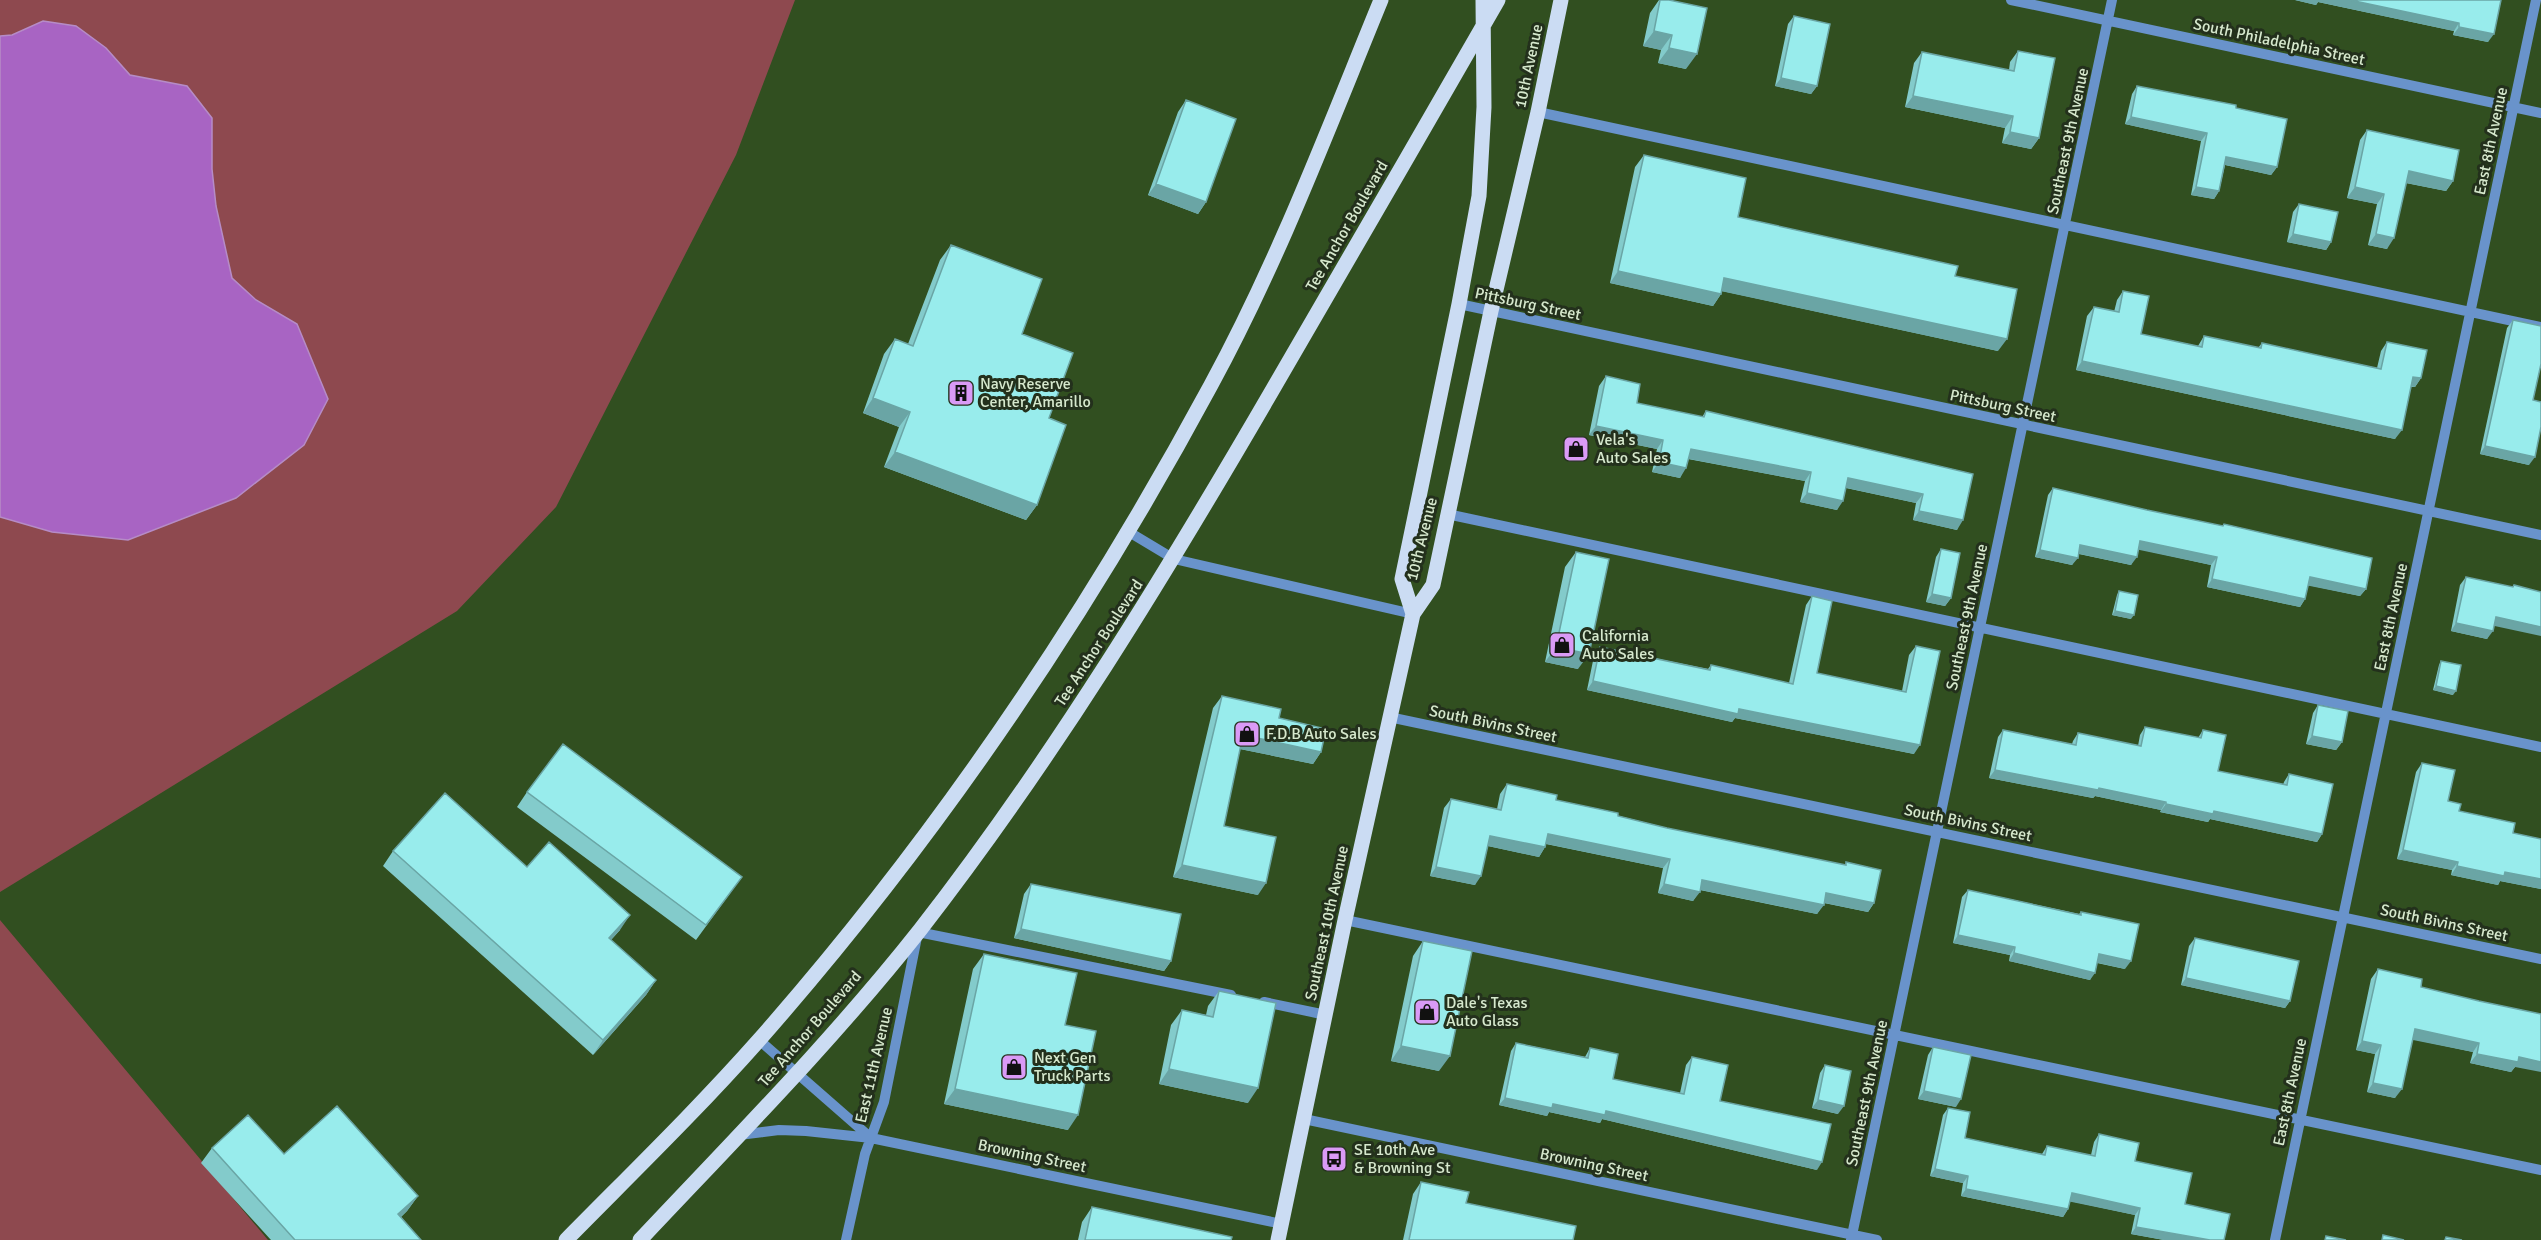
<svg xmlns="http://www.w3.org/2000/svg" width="2541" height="1240" font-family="Signika,sans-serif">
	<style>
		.green { fill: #8e494f }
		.water { fill: #a864c3; stroke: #b68cc6; stroke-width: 1.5 }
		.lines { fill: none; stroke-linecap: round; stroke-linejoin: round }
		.minor { stroke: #6993cb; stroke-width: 10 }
		.major { stroke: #cbdcf3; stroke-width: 15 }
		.wall { fill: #83cbcb }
		.shaded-wall { fill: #6aa5a5 }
		.building { fill: #98ecec; stroke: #6aa5a5; stroke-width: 1.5 }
		.labels { text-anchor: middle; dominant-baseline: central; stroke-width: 6; stroke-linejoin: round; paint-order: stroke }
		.street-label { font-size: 16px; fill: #d6e8cd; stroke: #23301c }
		.poi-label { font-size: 16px; fill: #d6e8cd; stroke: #23301c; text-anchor: start }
	</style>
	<rect width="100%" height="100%" fill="#314f20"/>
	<path class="green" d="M0 0H795L736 155 556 507 457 611 0 892Z
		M0 920 268 1240H0Z"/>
	<path class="water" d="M43 21 76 26 106 48 130 75 187 86 212 118V169L216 206 232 278 256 300 297 324 328 399 304 445 236 498 128 540 52 532 0 517V36L12 35Z"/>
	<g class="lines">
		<path class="minor" d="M2011 0 2541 113
			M1538 112 2541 327
			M1459 304 2541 535
			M1447 514 2541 747
			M1129 532 1174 559 1413 614
			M1389 717 2541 959
			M1345 920 2541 1170
			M1264 1002 1326 1015
			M759 1040 871 1138
			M1304 1119 1877 1240
			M739 1135 779 1130 806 1131 871 1138 1282 1224
			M846 1240 865 1154 884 1102 918 932 1231 995
			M1851 1240 2112 0
			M2275 1240 2536 0"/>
		<path class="major" d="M1413 614 1402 579 1459 304 1479 196 1484 107 1483 0
			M566 1240C631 1174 698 1109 759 1040 935 840 1085 619 1211 385 1278 262 1328 129 1381 0
			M640 1240C735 1139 834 1039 920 930 1053 759 1165 575 1273 389 1349 259 1423 130 1498 0
			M1278 1240 1345 920 1413 614 1433 585 1491 311 1538 112 1561 0"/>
	</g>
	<path class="wall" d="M1659 0H1669L1686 69 1658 63 1661 50 1643 46 1650 13Z
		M2295 0H2501L2488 42 2453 35 2454 31 2318 2 2316 5Z
		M1794 16 1817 86 1811 94 1775 86 1788 24Z
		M2018 51 2039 138 2031 149 2002 143 2005 128 1905 107 1914 63 1922 52 2009 70 2010 62Z
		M2137 86 2236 108 2277 167 2271 175 2225 165 2219 191 2214 199 2191 195 2201 141 2125 124 2132 94Z
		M1186 100 1206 202 1198 214 1148 195 1178 112Z
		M2367 130 2453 181 2446 191 2406 183 2387 249 2368 245 2377 204 2347 198 2360 140Z
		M1644 155 1738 217 1955 276 1998 351 1722 291 1721 294 1713 306 1610 283 1635 167Z
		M2299 204 2331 242 2326 250 2287 242 2293 212Z
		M951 245 1022 334 1049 418 1037 505 1026 520 884 467 899 427 863 413 884 354 895 339 908 344 940 260Z
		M2123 291 2141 334 2198 346 2204 336 2258 348 2262 343 2377 368 2381 351 2387 342 2421 378 2415 387H2411L2395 439 2076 370 2087 316 2094 307 2114 312 2117 300Z
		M2513 320 2533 400 2529 465 2480 454 2507 328Z
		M1606 376 1637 403 1702 417 1706 411 1973 474 1957 530 1913 520 1916 503 1846 488 1837 510 1800 502 1805 481 1688 459 1680 478 1652 472 1657 449 1589 435 1599 386Z
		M2053 488 2147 510 2222 526 2224 524 2366 589 2360 596 2308 585 2305 599 2300 607 2207 587 2211 565 2139 549 2131 565 2079 554 2072 565 2035 557 2048 495Z
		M1941 549 1951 598 1945 606 1926 602 1936 557Z
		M1576 552 1578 669 1545 662 1565 567Z
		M2466 577 2512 587 2514 585 2487 639 2451 631 2460 585Z
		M2119 591 2131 619 2112 615 2117 595Z
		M1812 596 1817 673 1902 691 1909 655 1916 646 1914 754 1735 718 1732 722 1587 690 1594 656 1600 647 1708 669 1711 665 1789 683 1806 605Z
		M2441 661 2453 695 2433 690 2439 665Z
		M1222 696 1279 718 1321 752 1313 764 1240 749 1224 826 1258 895 1173 877 1213 708Z
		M2318 705 2342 742 2336 750 2306 744 2313 713Z
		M2145 727 2198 738 2203 730 2218 771 2283 785 2284 782 2289 774 2322 834 2317 842 2210 819 2208 822 2160 812 2161 810 2095 796 2093 798 1989 778 1998 737 2003 730 2072 744 2073 741 2078 733 2138 746 2140 735Z
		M2422 763 2448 801 2459 811 2513 833 2541 839V889L2500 881 2498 885 2451 875 2452 870 2397 859 2416 772Z
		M1507 784 1556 800 1667 828 1845 865 1846 862 1874 903 1868 912 1824 903 1817 914 1700 890 1693 901 1658 893 1663 868 1546 844 1545 847 1539 857 1488 846 1475 885 1430 876 1444 808 1451 799 1497 809 1500 794Z
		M527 792 731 892 696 940 517 807Z
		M393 851 527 867 620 930 611 940 656 980 646 995 593 1055 383 866Z
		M1031 884 1171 961 1164 971 1014 938 1024 894Z
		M1968 890 2079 914 2081 912 2125 969 2097 963 2090 980 2009 961 2010 955 1953 943 1962 897Z
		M2195 938 2290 1001 2285 1008 2181 985 2189 946Z
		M1423 941 1439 1071 1391 1061 1413 956Z
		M984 954 1065 1025 1068 1130 944 1104 973 969Z
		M2378 969 2421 987 2515 1067 2511 1072 2470 1063 2473 1052 2412 1039 2395 1098 2367 1092 2375 1054 2356 1050 2371 979Z
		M1219 991 1248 1103 1159 1084 1171 1025 1182 1010 1206 1015 1208 1006Z
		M1516 1043 1585 1057 1590 1048 1613 1079 1680 1093 1686 1065 1692 1057 1720 1101 1817 1170 1602 1119 1600 1123 1549 1112 1547 1116 1499 1105 1511 1051Z
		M1933 1047 1956 1107 1918 1099 1928 1055Z
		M1825 1065 1838 1114 1812 1108 1820 1073Z
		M1948 1108 1965 1138 2042 1154 2047 1146 2091 1155 2094 1142 2099 1134 2135 1161 2185 1204 2224 1240H2164L2131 1234 2135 1215 2070 1201 2068 1209 2063 1217 1961 1196 1963 1183 1930 1176 1943 1115Z
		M212 1148 284 1154 418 1196 407 1211 401 1217 421 1240H271L201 1163Z
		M1421 1182 1466 1203 1573 1240H1403L1413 1194Z
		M1092 1207 1231 1240H1078L1082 1222Z"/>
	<path class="shaded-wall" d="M2295 0H2350L2459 23 2454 31 2318 2 2316 5Z
		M2459 27 2494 34 2488 42 2453 35Z
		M1654 31 1672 35 1661 50 1643 46Z
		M1669 48 1697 54 1686 69 1658 63Z
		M1781 78 1817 86 1811 94 1775 86Z
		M1913 96 2013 116 2005 128 1905 107Z
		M2131 117 2207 133 2201 141 2125 124Z
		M2010 132 2039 138 2031 149 2002 143Z
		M2226 157 2277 167 2271 175 2221 164Z
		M2409 171 2453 181 2446 191 2401 182Z
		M1156 184 1206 202 1198 214 1148 195Z
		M2196 187 2219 191 2214 199 2191 195Z
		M2355 187 2384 194 2377 204 2347 198Z
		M2293 234 2331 242 2326 250 2287 242Z
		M2376 234 2394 238 2387 249 2368 245Z
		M1618 271 1721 294 1713 306 1610 283Z
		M1724 278 2007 339 1998 351 1716 290Z
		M2082 361 2402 430 2395 439 2076 370Z
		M2413 377 2421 378 2415 387 2407 386Z
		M873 398 910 412 899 427 863 413Z
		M1596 426 1663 440 1657 449 1589 435Z
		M2485 446 2535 457 2529 465 2480 454Z
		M1691 449 1811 472 1805 481 1684 458Z
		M895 452 1037 505 1026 520 884 467Z
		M1659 462 1686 468 1680 478 1652 472Z
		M1848 478 1923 494 1916 503 1842 487Z
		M1807 493 1843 501 1837 510 1800 502Z
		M1919 511 1963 520 1957 530 1913 520Z
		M2140 541 2217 557 2211 565 2135 549Z
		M2080 545 2137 557 2131 565 2075 553Z
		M2040 550 2078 558 2072 565 2035 557Z
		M2310 577 2366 589 2360 596 2305 585Z
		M2212 579 2305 599 2300 607 2207 587Z
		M1932 594 1951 598 1945 606 1926 602Z
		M2115 611 2134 615 2131 619 2112 615Z
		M2496 617 2541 627V636L2490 625Z
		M2456 623 2493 631 2487 639 2451 631Z
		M1556 647 1589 654 1578 669 1545 662Z
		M1593 681 1739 709 1920 745 1914 754 1735 718 1732 722 1587 690Z
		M2436 686 2456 691 2453 695 2433 690Z
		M1243 735 1321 752 1313 764 1235 748Z
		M2312 736 2342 742 2336 750 2306 744Z
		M1995 770 2099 788 2166 802 2161 810 2095 796 2093 798 1989 778Z
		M2166 804 2214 811 2322 834 2317 842 2210 819 2208 822 2160 812Z
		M1548 834 1670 859 1663 868 1542 843Z
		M1490 836 1545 847 1539 857 1483 845Z
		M2403 850 2458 862 2452 870 2397 859Z
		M1182 865 1266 883 1258 895 1173 877Z
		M2457 866 2505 872 2541 879V889L2500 881 2498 885 2451 875Z
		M1436 867 1481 876 1475 885 1430 876Z
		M1702 880 1824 905 1817 914 1696 889Z
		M1664 884 1700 892 1693 901 1658 893Z
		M1826 893 1874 903 1868 912 1820 902Z
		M630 915 620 930 599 953 609 938Z
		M1021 929 1171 961 1164 971 1014 938Z
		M1958 935 2015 947 2010 955 1953 943Z
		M2014 953 2095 973 2090 980 2009 961Z
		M2099 954 2131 961 2125 969 2094 962Z
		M2186 978 2290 1001 2285 1008 2181 985Z
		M656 980 646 995 593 1055 603 1040Z
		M2415 1029 2479 1043 2473 1052 2408 1039Z
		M2362 1041 2381 1045 2375 1054 2356 1050Z
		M1401 1046 1450 1056 1439 1071 1391 1061Z
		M2477 1054 2519 1057 2541 1062V1072L2515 1067 2511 1072 2470 1063Z
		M1169 1069 1258 1088 1248 1103 1159 1084Z
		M2373 1083 2402 1089 2395 1098 2367 1092Z
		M955 1089 1078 1115 1068 1130 944 1104Z
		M1924 1091 1961 1099 1956 1107 1918 1099Z
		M1505 1098 1606 1111 1822 1162 1817 1170 1602 1119 1600 1123 1549 1112 1547 1116 1499 1105Z
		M1818 1100 1844 1106 1838 1114 1812 1108Z
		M1935 1169 1968 1176 1963 1183 1930 1176Z
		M1966 1189 2068 1209 2063 1217 1961 1196Z
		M2072 1193 2140 1208 2135 1215 2067 1201Z
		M418 1196 407 1211 387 1229 398 1214Z
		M2136 1227 2210 1240H2164L2131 1234Z"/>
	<path class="building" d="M1660 0H1669L1707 8 1697 54 1669 48 1672 35 1654 31Z
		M2350 0H2501L2494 34 2459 27V23Z
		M1794 16 1830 24 1817 86 1781 78Z
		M2018 51 2055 58 2039 138 2010 132 2013 116 1913 96 1922 52 2014 71Z
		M2137 86 2236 105V108L2287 119 2277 167 2226 157 2219 191 2196 187 2207 133 2131 117Z
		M1186 100 1236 119 1206 202 1156 184Z
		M2367 130 2459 150 2453 181 2409 171 2394 238 2376 234 2384 194 2355 187Z
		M1644 155 1746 178 1738 217 1958 266 1955 276 2017 289 2007 339 1724 278 1721 294 1618 271Z
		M2299 204 2338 212 2331 242 2293 234Z
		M951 245 1042 279 1022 334 1073 353 1049 418 1066 425 1037 505 895 452 910 412 873 398 895 339 913 346Z
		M2123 291 2149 296 2141 334 2202 347 2204 336 2261 348 2262 343 2381 369 2387 342 2427 350 2421 378 2413 377 2402 430 2082 361 2094 307 2119 312Z
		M2513 320 2541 326V364L2533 400 2541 402V427L2535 457 2485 446Z
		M1606 376 1640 384 1637 403 1704 417 1706 411 1973 474 1963 520 1919 511 1923 494 1848 478 1843 501 1807 493 1811 472 1691 449 1686 468 1659 462 1663 440 1596 426Z
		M2053 488 2147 510 2223 526 2224 524 2372 558 2366 589 2310 577 2305 599 2212 579 2217 557 2140 541 2137 557 2080 545 2078 558 2040 550Z
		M1941 549 1960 553 1951 598 1932 594Z
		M1576 552 1609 559 1589 654 1556 647Z
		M2466 577 2513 587 2514 585 2541 592V627L2496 617 2493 631 2456 623Z
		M2119 591 2138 595 2134 615 2115 611Z
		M1812 596 1832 601 1817 673 1906 692 1916 646 1940 651 1920 745 1739 709 1738 714 1593 681 1600 647 1710 670 1711 665 1793 684Z
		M2441 661 2461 665 2456 691 2436 686Z
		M1222 696 1281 709 1279 718 1326 729 1321 752 1243 735 1224 826 1276 837 1266 883 1182 865Z
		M2318 705 2348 711 2342 742 2312 736Z
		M2145 727 2201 738 2203 730 2226 735 2218 771 2287 785 2289 774 2333 784 2322 834 2214 811 2213 814 2166 804V802L2099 788 2098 790 1995 770 2003 730 2076 745 2078 733 2141 746Z
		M563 744 742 877 706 925 527 792Z
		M2422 763 2455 770 2448 801 2461 804 2459 811 2515 823 2513 833 2541 839V879L2505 872 2504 876 2457 866 2458 862 2403 850Z
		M1507 784 1557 795 1556 800 1618 813V816L1667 828 1846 865V862L1881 870 1874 903 1826 893 1824 905 1702 880 1700 892 1664 884 1670 859 1548 834 1545 847 1490 836 1481 876 1436 867 1451 799 1501 810Z
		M445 793 527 867 549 842 630 915 609 938 656 980 603 1040 393 851Z
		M1031 884 1181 914 1171 961 1021 929Z
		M1968 890 2081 915V912L2139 924 2131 961 2099 954 2095 973 2014 953 2015 947 1958 935Z
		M2195 938 2299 961 2290 1001 2186 978Z
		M1423 941 1472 951 1450 1056 1401 1046Z
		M984 954 1077 973 1065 1025 1096 1031 1078 1115 955 1089Z
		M2378 969 2422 979 2421 987 2479 1001 2541 1014V1062L2519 1057 2518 1062 2477 1054 2479 1043 2415 1029 2402 1089 2373 1083 2381 1045 2362 1041Z
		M1219 991 1276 1003 1258 1088 1169 1069 1182 1010 1213 1017Z
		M1516 1043 1588 1058 1590 1048 1618 1054 1613 1079 1684 1094 1692 1057 1728 1065 1720 1101 1831 1124 1822 1162 1606 1111 1605 1115 1553 1104 1552 1108 1505 1098Z
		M1933 1047 1971 1055 1961 1099 1924 1091Z
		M1825 1065 1851 1071 1844 1106 1818 1100Z
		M337 1106 418 1196 398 1214 421 1240H295L212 1148 248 1115 284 1154Z
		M1948 1108 1970 1112 1965 1138 2045 1155 2047 1146 2095 1156 2099 1134 2139 1143 2135 1161 2192 1173 2185 1204 2230 1214 2224 1240H2210L2136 1227 2140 1208 2072 1193 2068 1209 1966 1189 1968 1176 1935 1169Z
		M1421 1182 1469 1192 1466 1203 1576 1226 1573 1240H1409Z
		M1092 1207 1232 1237 1231 1240H1085Z
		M2383 1235 2404 1240H2382Z
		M2326 1236 2346 1240H2325Z
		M2446 1237 2462 1240H2445Z"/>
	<defs>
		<g id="building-square" transform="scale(1.35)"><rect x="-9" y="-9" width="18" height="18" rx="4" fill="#da9af6" stroke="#23301c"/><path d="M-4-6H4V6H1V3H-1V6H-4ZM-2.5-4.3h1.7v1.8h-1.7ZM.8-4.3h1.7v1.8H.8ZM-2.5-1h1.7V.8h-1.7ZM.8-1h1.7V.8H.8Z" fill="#111"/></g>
		<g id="shop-square" transform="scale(1.35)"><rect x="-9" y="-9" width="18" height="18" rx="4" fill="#da9af6" stroke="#23301c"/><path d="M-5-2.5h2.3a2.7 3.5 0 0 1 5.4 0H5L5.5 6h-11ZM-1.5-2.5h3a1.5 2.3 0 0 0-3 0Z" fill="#111"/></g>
		<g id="bus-square" transform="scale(1.35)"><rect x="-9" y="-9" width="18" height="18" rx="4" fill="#da9af6" stroke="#23301c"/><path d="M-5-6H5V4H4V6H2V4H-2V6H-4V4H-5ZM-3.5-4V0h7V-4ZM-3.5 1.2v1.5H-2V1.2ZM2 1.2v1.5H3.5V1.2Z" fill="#111"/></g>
	</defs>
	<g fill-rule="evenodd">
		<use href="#building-square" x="961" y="393"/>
		<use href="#shop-square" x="1576" y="449"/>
		<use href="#shop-square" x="1562" y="645"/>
		<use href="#shop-square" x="1247" y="734"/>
		<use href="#shop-square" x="1427" y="1012"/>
		<use href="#shop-square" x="1014" y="1067"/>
		<use href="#bus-square" x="1334" y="1159"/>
	</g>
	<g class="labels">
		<g class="street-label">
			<text transform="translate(2279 42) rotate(12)">South Philadelphia Street</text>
			<text transform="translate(1529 66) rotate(-78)">10th Avenue</text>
			<text transform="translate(2068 141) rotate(-78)">Southeast 9th Avenue</text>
			<text transform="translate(2491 141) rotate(-78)">East 8th Avenue</text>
			<text transform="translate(1347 226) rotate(-60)">Tee Anchor Boulevard</text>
			<text transform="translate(1528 304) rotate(12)">Pittsburg Street</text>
			<text transform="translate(2003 406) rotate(12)">Pittsburg Street</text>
			<text transform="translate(1422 539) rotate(-76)">10th Avenue</text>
			<text transform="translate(1967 617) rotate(-78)">Southeast 9th Avenue</text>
			<text transform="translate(2391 617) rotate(-78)">East 8th Avenue</text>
			<text transform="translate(1099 643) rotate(-57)">Tee Anchor Boulevard</text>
			<text transform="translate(1493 724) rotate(12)">South Bivins Street</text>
			<text transform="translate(1968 823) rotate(12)">South Bivins Street</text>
			<text transform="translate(1327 923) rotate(-78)">Southeast 10th Avenue</text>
			<text transform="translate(2444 923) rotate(12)">South Bivins Street</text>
			<text transform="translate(810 1029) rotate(-49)">Tee Anchor Boulevard</text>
			<text transform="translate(874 1065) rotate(-77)">East 11th Avenue</text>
			<text transform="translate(2290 1092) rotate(-78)">East 8th Avenue</text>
			<text transform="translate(1867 1093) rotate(-78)">Southeast 9th Avenue</text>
			<text transform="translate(1032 1156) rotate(12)">Browning Street</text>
			<text transform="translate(1594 1165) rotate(12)">Browning Street</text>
		</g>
		<g class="poi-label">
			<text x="980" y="384">Navy Reserve<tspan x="980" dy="18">Center, Amarillo</tspan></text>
			<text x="1596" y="440">Vela's<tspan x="1596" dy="18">Auto Sales</tspan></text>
			<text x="1582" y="636">California<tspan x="1582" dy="18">Auto Sales</tspan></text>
			<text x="1266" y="734">F.D.B Auto Sales</text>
			<text x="1446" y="1003">Dale's Texas<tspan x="1446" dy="18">Auto Glass</tspan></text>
			<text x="1034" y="1058">Next Gen<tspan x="1034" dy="18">Truck Parts</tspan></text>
			<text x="1354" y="1150">SE 10th Ave<tspan x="1354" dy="18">&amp; Browning St</tspan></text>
		</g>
	</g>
</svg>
